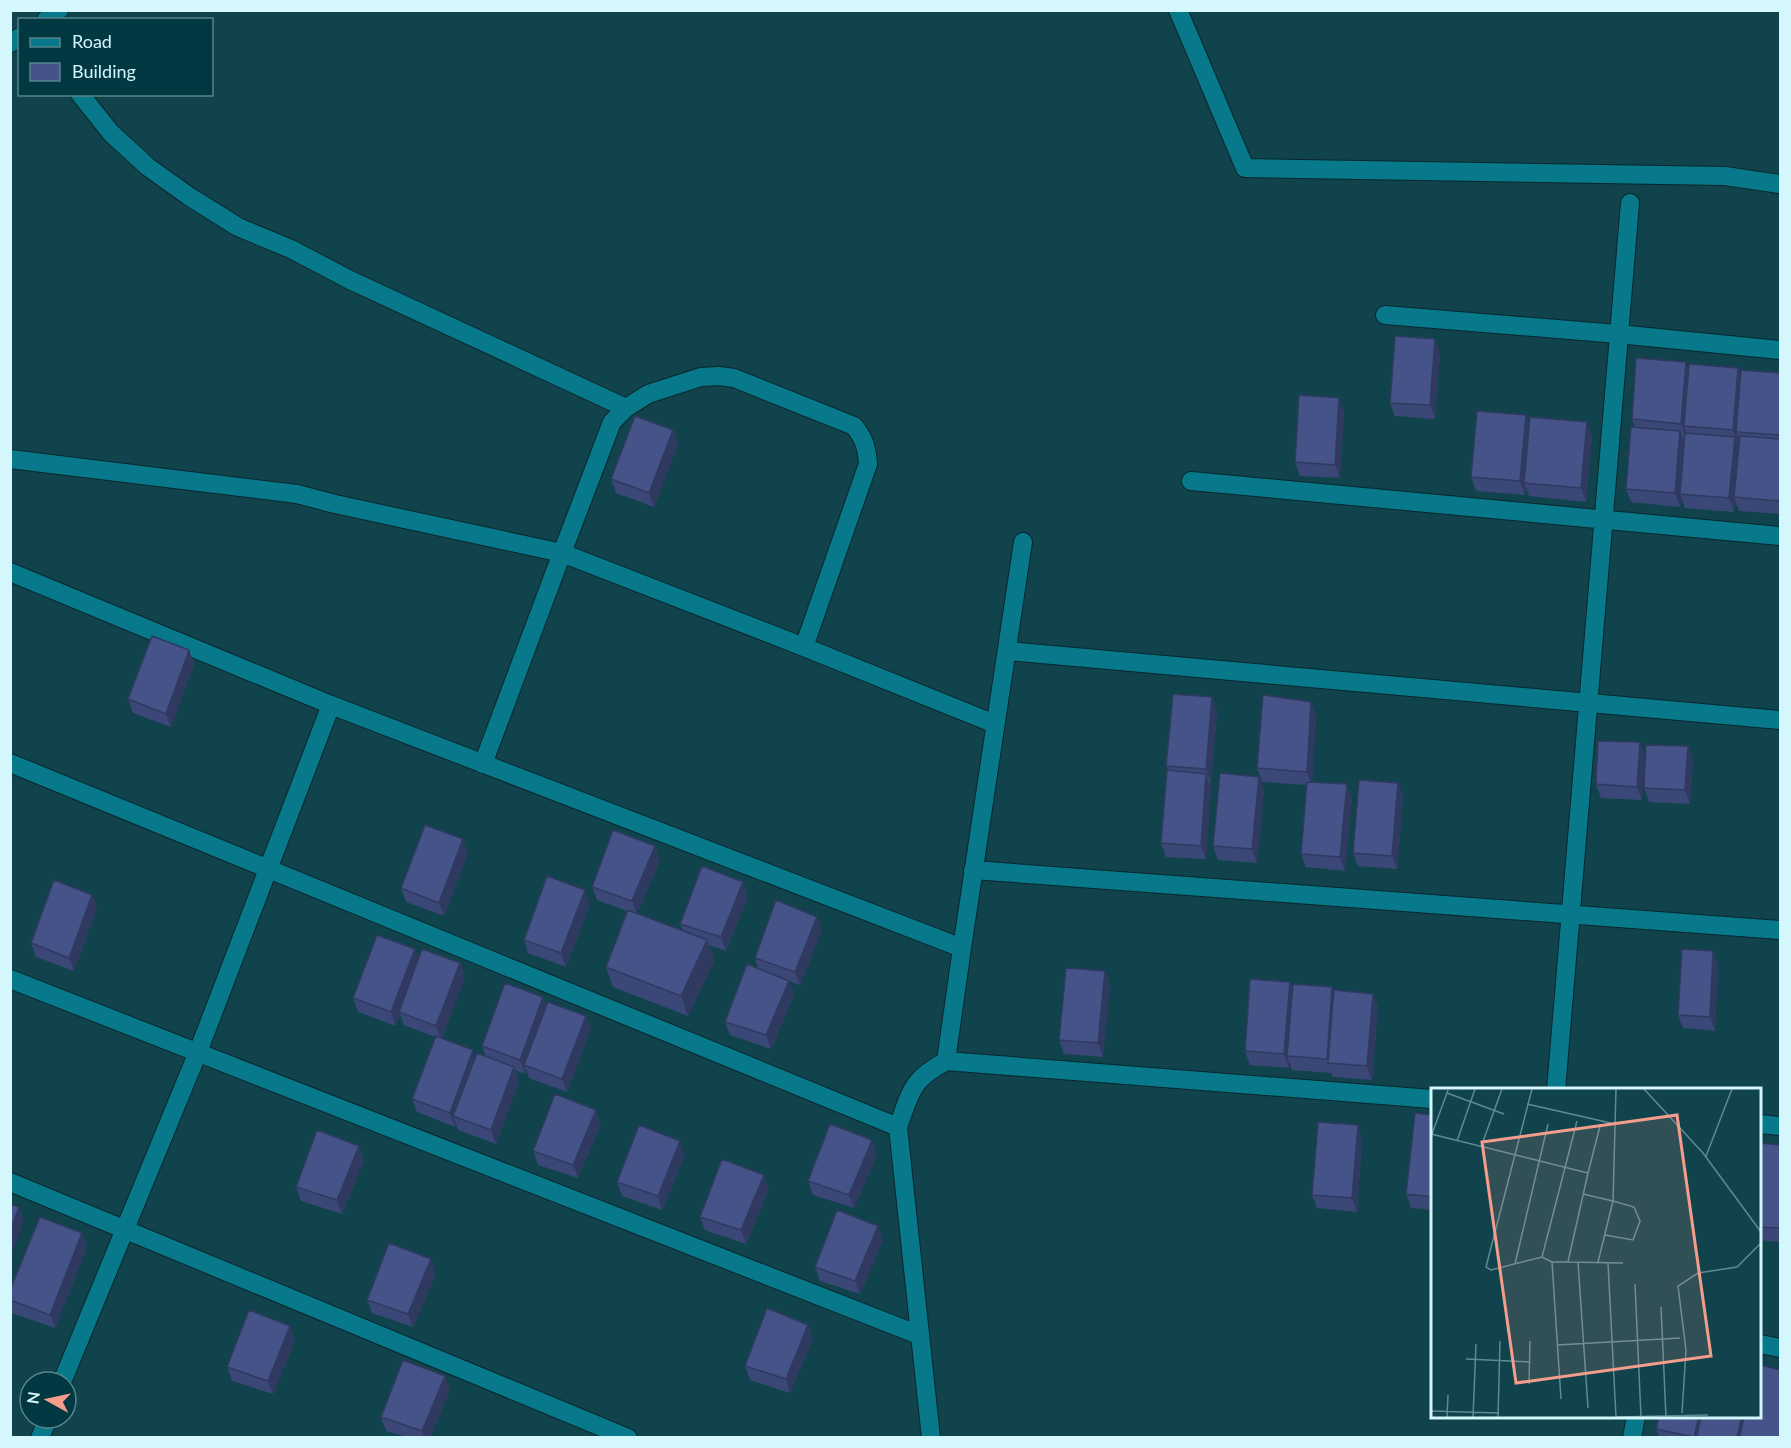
<svg xmlns="http://www.w3.org/2000/svg" width="1791" height="1448" font-family="Lato,sans-serif">
	<style>
		.lines { fill: none; stroke-linecap: round; stroke-linejoin: round }
		.minor-casing { stroke: #09272d; stroke-width: 20 }
		.minor { stroke: #08798a; stroke-width: 18 }
		.wall { fill: #3b4776 }
		.shaded-wall { fill: #303a60 }
		.building { fill: #455389; stroke: #303a60; stroke-width: 1.5 }
		.inset-road { fill: none; stroke: #5e8b93; stroke-width: 1.5 }
		.view { fill: #f49d8c; fill-opacity: 0.15; stroke: #f49d8c; stroke-width: 3 }
		.inset-edge { fill: none; stroke: #d4f6fd; stroke-width: 3 }
	</style>
	<rect width="100%" height="100%" fill="#10434c"/>
	<g class="lines">
		<g class="minor-casing">
			<path id="minor" d="M1178 10 1245 168 1725 176 1780 184
				M46 20 59 10
				M10 43 20 37
				M80 94 111 133 148 167 190 197 238 227 291 249 350 280 626 408
				M1385 315 1618 334 1780 350
				M10 459 297 494 335 504 562 553 612 422 626 408 648 394 701 377 719 376 734 378 854 426C864 438 867 448 868 464L804 647
				M1191 481 1780 536
				M10 572 331 705
				M1007 651 1780 720
				M10 763 898 1127
				M483 764 562 553 804 647 995 724
				M973 870 1780 930
				M962 948 1023 542
				M10 979 919 1335
				M1556 1090 1630 203
				M1760 1124 1780 1126
				M10 1182 628 1438
				M1760 1344 1780 1348
				M62 1382 198 1052 331 705 962 948 946 1061
				M40 1438 48 1418
				M931 1438 898 1127C911 1091 911 1080 946 1061L1432 1099
				M1632 1438 1636 1416"/>
		</g>
		<use href="#minor" class="minor"/>
	</g>
	<path class="wall" d="M1440 352 1435 419 1395 416 1390 403Z
		M1686 362 1688 369 1738 368 1741 375 1780 373V514L1739 511 1735 500 1734 512 1685 508 1681 497 1680 507 1631 502 1626 489 1635 427 1632 419Z
		M1344 411 1340 478 1300 476 1295 462Z
		M1526 415 1530 426 1592 436 1586 502 1529 496 1526 487 1525 495 1476 491 1471 477Z
		M673 430 678 444 654 507 616 493 611 479Z
		M189 650 194 664 171 727 133 713 128 699Z
		M1217 710 1211 783H1210L1211 787 1206 859 1166 857 1161 843 1168 770 1166 766Z
		M1316 715 1312 782 1347 784 1352 798 1345 871 1306 867 1301 854 1307 785 1262 782 1257 768Z
		M1640 742 1645 756 1642 800 1601 798 1596 784Z
		M1693 760 1690 804 1649 802 1644 788Z
		M1259 777 1264 790 1257 863 1218 860 1213 846Z
		M1398 783 1403 796 1397 869 1358 866 1353 853Z
		M468 853 444 916 406 902 401 888Z
		M660 860 637 914 683 931 680 924 743 882 748 896 726 951 709 945 714 961 688 1016 613 987 606 967 627 911 597 900 592 887Z
		M92 895 97 908 74 971 36 957 31 943Z
		M590 904 566 967 528 953 524 940Z
		M822 930 800 985 789 981 794 995 771 1049 730 1035 725 1022 758 969 755 958Z
		M418 960 460 963 465 977 442 1038 475 1056 486 1057 482 1046 543 997 546 1006 586 1016 591 1029 567 1092 529 1078 526 1069 525 1074 515 1070 519 1081 496 1144 458 1130 456 1124 455 1127 417 1112 412 1099 435 1037 404 1025 400 1015 396 1026 358 1012 353 998Z
		M1718 964 1715 1031 1683 1028 1678 1015Z
		M1105 971 1110 984 1103 1057 1064 1054 1059 1040Z
		M1332 987 1334 990 1378 1007 1372 1080 1333 1077 1331 1073 1292 1070 1289 1061V1068L1250 1065 1245 1051 1293 990Z
		M1432 1115V1210L1411 1208 1406 1194Z
		M601 1124 578 1178 538 1165 533 1151Z
		M1362 1139 1357 1212 1317 1208 1312 1195Z
		M872 1140 877 1154 854 1208 813 1195 808 1181Z
		M1760 1143 1780 1145V1242L1760 1240Z
		M359 1146 364 1160 342 1214 301 1201 296 1187Z
		M685 1155 662 1210 622 1196 617 1182Z
		M769 1189 746 1244 705 1230 700 1217Z
		M883 1240 860 1294 820 1281 815 1267Z
		M87 1247 55 1328 12 1313 10 1309V1290Z
		M436 1273 413 1327 372 1313 367 1300Z
		M808 1325 813 1338 790 1393 750 1380 745 1366Z
		M290 1326 295 1340 273 1394 232 1381 227 1367Z
		M450 1390 430 1437H407L386 1431 381 1417Z
		M1656 1429 1780 1437H1659Z"/>
	<path class="shaded-wall" d="M1435 339 1440 352 1435 419 1430 405Z
		M1686 362 1691 375 1684 426 1686 432V437L1681 424Z
		M1738 368 1743 382 1736 432 1739 438 1738 444 1733 430Z
		M1339 398 1344 411 1340 478 1335 465Z
		M1526 415 1531 429 1524 483 1526 487 1525 495 1520 481Z
		M1587 422 1592 436 1586 502 1581 488Z
		M673 430 678 444 654 507 649 493Z
		M1680 431 1685 445 1680 494 1681 497 1680 507 1675 493Z
		M1735 437 1740 450 1734 497 1735 500 1734 512 1729 498Z
		M189 650 194 664 171 727 166 714Z
		M1212 697 1217 710 1211 783 1206 769Z
		M1311 702 1316 715 1312 786 1307 772Z
		M1640 742 1645 756 1642 800 1637 787Z
		M1688 746 1693 760 1690 804 1685 790Z
		M1206 774 1211 787 1206 859 1201 846Z
		M1259 777 1264 790 1257 863 1252 849Z
		M1398 783 1403 796 1397 869 1392 856Z
		M1347 784 1352 798 1345 871 1340 857Z
		M463 839 468 853 444 916 439 903Z
		M655 846 660 860 637 914 632 901Z
		M743 882 748 896 726 951 721 937Z
		M585 890 590 904 566 967 561 953Z
		M92 895 97 908 74 971 69 958Z
		M817 917 822 930 800 985 795 972Z
		M707 940 714 961 688 1016 681 996Z
		M415 949 420 963 399 1012 400 1015 396 1026 391 1012Z
		M1713 951 1718 964 1715 1031 1710 1017Z
		M460 963 465 977 441 1040 436 1026Z
		M1105 971 1110 984 1103 1057 1098 1043Z
		M789 981 794 995 771 1049 766 1035Z
		M1290 982 1295 995 1287 1056 1289 1061V1068L1284 1054Z
		M1332 987 1337 1000 1328 1063 1327 1059Z
		M1373 994 1378 1007 1372 1080 1367 1066Z
		M543 997 548 1011 524 1065 526 1069 525 1074 520 1060Z
		M586 1016 591 1029 567 1092 562 1079Z
		M473 1050 478 1064 453 1116 456 1124 455 1127 450 1113Z
		M514 1067 519 1081 496 1144 491 1130Z
		M596 1110 601 1124 578 1178 573 1165Z
		M1358 1125 1362 1139 1357 1212 1352 1198Z
		M872 1140 877 1154 854 1208 849 1195Z
		M680 1141 685 1155 662 1210 658 1196Z
		M359 1146 364 1160 342 1214 337 1200Z
		M764 1175 769 1189 746 1244 741 1230Z
		M19 1207 24 1221 10 1258V1231Z
		M878 1226 883 1240 860 1294 855 1281Z
		M82 1233 87 1247 55 1328 50 1315Z
		M431 1259 436 1273 413 1327 408 1314Z
		M808 1325 813 1338 790 1393 786 1379Z
		M290 1326 295 1340 273 1394 268 1381Z
		M445 1376 450 1390 430 1437H424L422 1431Z
		M1699 1416H1707L1702 1437H1694Z
		M1742 1416H1750L1745 1437H1737Z"/>
	<path class="building" d="M1395 336 1435 339 1430 405 1390 403Z
		M1636 358 1686 362 1681 424 1632 419Z
		M1689 364 1738 368 1733 430 1684 426Z
		M1741 370 1780 373V435L1736 432Z
		M1299 395 1339 398 1335 465 1295 462Z
		M1477 411 1526 415 1520 481 1471 477Z
		M635 416 673 430 649 493 611 479Z
		M1530 417 1587 422 1581 488 1524 483Z
		M1631 427 1680 431 1675 493 1626 489Z
		M1685 433 1735 437 1729 498 1680 494Z
		M1740 436 1780 439V501L1734 497Z
		M152 636 189 650 166 714 128 699Z
		M1173 694 1212 697 1206 769 1166 766Z
		M1263 695 1311 702 1307 772 1257 768Z
		M1598 741 1640 742 1637 787 1596 784Z
		M1646 745 1688 746 1685 790 1644 788Z
		M1167 770 1206 774 1201 846 1161 843Z
		M1220 773 1259 777 1252 849 1213 846Z
		M1359 780 1398 783 1392 856 1353 853Z
		M1307 782 1347 784 1340 857 1301 854Z
		M425 825 463 839 439 903 401 888Z
		M613 830 655 846 632 901 592 887Z
		M702 866 743 882 721 937 680 924Z
		M547 876 585 890 561 953 524 940Z
		M54 880 92 895 69 958 31 943Z
		M776 900 817 917 795 972 755 958Z
		M628 910 707 940 681 996 606 967Z
		M377 935 415 949 391 1012 353 998Z
		M422 949 460 963 436 1026 399 1012Z
		M1682 949 1713 951 1710 1017 1678 1015Z
		M747 964 789 981 766 1035 725 1022Z
		M1066 968 1105 971 1098 1043 1059 1040Z
		M1250 979 1290 982 1284 1054 1245 1051Z
		M505 983 543 997 520 1060 482 1046Z
		M1293 984 1332 987 1327 1059 1287 1056Z
		M1334 990 1373 994 1367 1066 1328 1063Z
		M548 1002 586 1016 562 1079 524 1065Z
		M436 1036 473 1050 450 1113 412 1099Z
		M477 1053 514 1067 491 1130 453 1116Z
		M555 1094 596 1110 573 1165 533 1151Z
		M1415 1113 1432 1115V1197L1406 1194Z
		M1318 1122 1358 1125 1352 1198 1312 1195Z
		M830 1124 872 1140 849 1195 808 1181Z
		M639 1125 680 1141 658 1196 617 1182Z
		M317 1130 359 1146 337 1200 296 1187Z
		M1760 1143 1780 1145V1228L1760 1227Z
		M722 1159 764 1175 741 1230 700 1217Z
		M10 1204 19 1207 10 1231Z
		M837 1210 878 1226 855 1281 815 1267Z
		M40 1217 82 1233 50 1315 10 1300V1290Z
		M389 1243 431 1259 408 1314 367 1300Z
		M767 1308 808 1325 786 1379 745 1366Z
		M249 1310 290 1326 268 1381 227 1367Z
		M403 1360 445 1376 422 1431 381 1417Z
		M1760 1365 1780 1370V1437H1740L1744 1416H1760Z
		M1659 1416H1699L1694 1437 1656 1429Z
		M1701 1416H1742L1737 1437H1697Z"/>
	<g transform="translate(1431 1088)">
		<rect width="330" height="330" fill="#10434c"/>
		<path class="inset-road" d="M101 1 55 179 60 182 111 169 121 174 130 311M213 1 272 65 330 144M16 5 73 26M96 16 184 36M0 46 157 85 137 174H121M1 46 17 2M26 53 44 1M50 59 71 1M275 68 301 1M157 85 169 38M152 106 182 113 167 174M174 147 202 152 209 133 203 119 182 113 185 1M111 169 146 33M137 174 192 175M147 174 157 320M177 175 185 329M84 176 117 36M204 196 210 329M230 219 235 329M126 257 249 250M35 271 99 274M98 296 99 253M0 323 68 325M251 325 255 262 247 198 267 185 306 179 330 155M16 329 17 307M42 329 45 256M67 329 69 253M185 329 277 327"/>
		<path class="view" d="M246 27 280 268 85 295 51 54Z"/>
		<rect width="330" height="330" class="inset-edge"/>
	</g>
	<rect width="1791" height="1448" fill="none" stroke="#d4f6fd" stroke-width="24"/>
	<rect x="18" y="18" width="195" height="78" fill="#013841" stroke="#55848c" stroke-width="1.5"/>
	<rect x="30" y="38" width="30" height="9" fill="#08798a" stroke="#55848c" stroke-width="1.5"/>
	<text x="72" y="48" font-size="18" fill="#d4f6fd">Road</text>
	<rect x="30" y="63" width="30" height="18" fill="#455389" stroke="#55848c" stroke-width="1.5"/>
	<text x="72" y="78" font-size="18" fill="#d4f6fd">Building</text>
	<g transform="translate(48 1400) rotate(278)"><circle r="28" fill="#013841" stroke="#55848c" stroke-width="1.5"/>
	<path d="M0-4.5L10 22L0 15L-10 22Z" fill="#f49d8c"/>
	<text y="-9" font-size="16" font-weight="bold" text-anchor="middle" fill="#d4f6fd">N</text>
	</g>
</svg>
